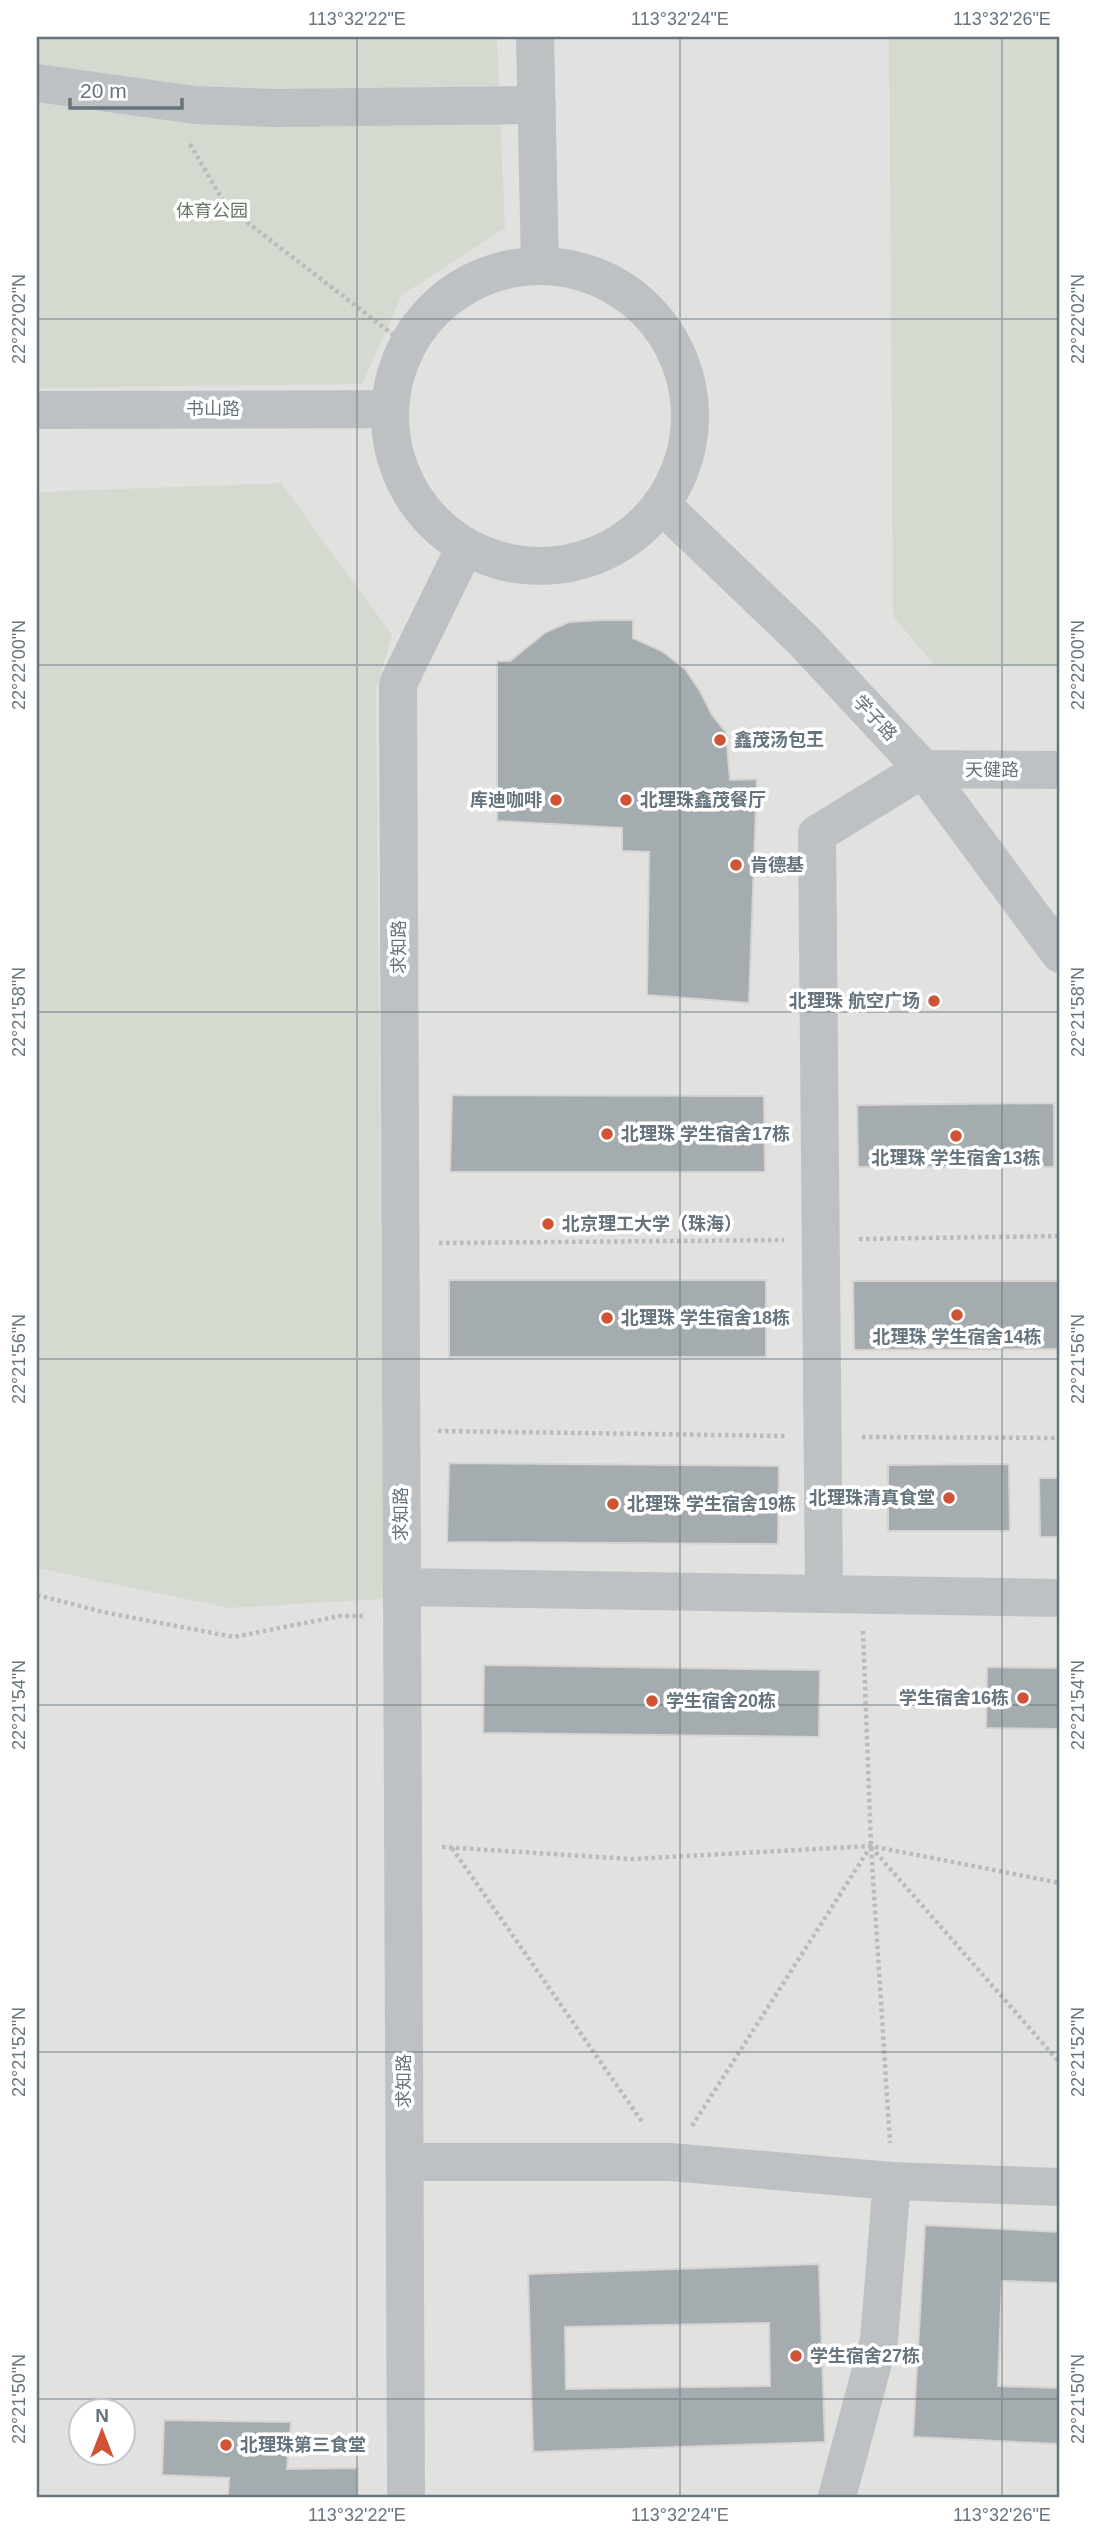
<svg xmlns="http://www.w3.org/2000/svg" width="1097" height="2534" font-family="Arial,'Noto Sans SC',sans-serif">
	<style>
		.built { fill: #e1e2e0; fill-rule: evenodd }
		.green { fill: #d5dad1 }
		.building { fill: #a5acb0; stroke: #d5d4d3; stroke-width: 2; fill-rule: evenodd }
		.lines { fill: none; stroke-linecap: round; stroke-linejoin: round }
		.path { stroke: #b9bbbd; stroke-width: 4.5; stroke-dasharray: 3.5 3.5; stroke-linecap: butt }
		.minor { stroke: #bdc1c4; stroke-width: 38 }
		.ticks { fill: none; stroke: #66747e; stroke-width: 2; stroke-opacity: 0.45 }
		.poi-dot { fill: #cf5334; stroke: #fff; stroke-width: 2.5 }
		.labels { text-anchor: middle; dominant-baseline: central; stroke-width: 7; stroke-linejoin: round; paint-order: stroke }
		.park-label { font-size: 18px; fill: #687664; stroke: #fff }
		.street-label { font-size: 18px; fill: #66747e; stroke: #fff }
		.poi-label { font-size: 18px; font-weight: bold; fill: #66747e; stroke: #fff; text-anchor: start }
		.neatline { fill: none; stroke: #66747e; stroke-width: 2.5 }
		.ticks-label { font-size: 18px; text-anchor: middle; fill: #66747e }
	</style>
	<rect width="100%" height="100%" fill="#f3f3f0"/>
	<path class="built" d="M37 37H1060V2497H37ZM80 2412H122V2454H80Z"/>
	<path class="green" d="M37 37H497L505 228 402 295 362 384 37 388Z
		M889 37H1060V666H935L893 616Z
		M281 483 392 635 376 689 384 1599 228 1608 37 1568V492Z"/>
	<path class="building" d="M601 620H633V638L662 651 685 669 700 691 712 715 726 732 730 780 757 779 749 1003 647 995 649 852 622 851V828L497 821V661H510L546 632 569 622Z
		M452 1095 764 1096 765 1172H450Z
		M1054 1103V1167H858L857 1105Z
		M449 1280H766V1357H449Z
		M853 1281H1060V1349L854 1350Z
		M449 1463 779 1466 778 1544 447 1542Z
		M1009 1464 1010 1531H888V1465Z
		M1039 1478H1060V1537H1040Z
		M484 1665 820 1670 819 1737 483 1733Z
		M987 1667 1060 1668V1729L986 1728Z
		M925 2225 1060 2232V2283L1002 2281 998 2386 1060 2388V2444L913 2437Z
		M819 2264 825 2442 533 2452 528 2274ZM769 2323 770 2386 566 2389 565 2327Z
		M164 2420 291 2422 287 2469 358 2468V2497H228L229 2478 162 2475Z"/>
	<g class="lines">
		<path class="path" d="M190 144 226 206 408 346
			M859 1239 1060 1236
			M439 1243 784 1240
			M438 1431 786 1436
			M862 1437 1060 1438
			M37 1595 103 1612 234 1637 340 1616H365
			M863 1631 871 1846 890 2143
			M442 1847 631 1859 871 1846 1060 1883
			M871 1847 1060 2063
			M452 1848 643 2123
			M692 2126 871 1846"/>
		<path class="minor" d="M535 37 540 266
			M37 83 195 105 274 108 537 105
			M390 416a150 150 0 1 1 300 0a150 150 0 1 1-300 0Z
			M37 410 389 409
			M662 505 803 640 923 769 1060 954
			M402 1587 1060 1598
			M824 1594 817 834 923 769 1060 770
			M405 2162H670L892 2181 1060 2187
			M406 2497 398 684 465 547
			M837 2497 879 2340 892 2181"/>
	</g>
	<path class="ticks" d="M357 37V2497M680 37V2497M1002 37V2497M37 319H1060M37 665H1060M37 1012H1060M37 1359H1060M37 1705H1060M37 2052H1060M37 2399H1060"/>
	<g class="poi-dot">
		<circle cx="720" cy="740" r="7"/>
		<circle cx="556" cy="800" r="7"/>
		<circle cx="626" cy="800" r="7"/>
		<circle cx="736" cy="865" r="7"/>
		<circle cx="934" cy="1001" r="7"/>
		<circle cx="607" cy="1134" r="7"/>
		<circle cx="956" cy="1136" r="7"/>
		<circle cx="548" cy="1224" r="7"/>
		<circle cx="957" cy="1315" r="7"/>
		<circle cx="607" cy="1318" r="7"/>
		<circle cx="949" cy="1498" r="7"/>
		<circle cx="613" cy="1504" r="7"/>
		<circle cx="1023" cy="1698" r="7"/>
		<circle cx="652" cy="1701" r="7"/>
		<circle cx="796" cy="2356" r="7"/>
		<circle cx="226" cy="2445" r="7"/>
	</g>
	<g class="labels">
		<g class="park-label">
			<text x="212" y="211">体育公园</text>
		</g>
		<g class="street-label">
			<text x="213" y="409">书山路</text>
			<text transform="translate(875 718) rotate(47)">学子路</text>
			<text x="992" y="770">天健路</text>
			<text transform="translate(399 947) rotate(-90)">求知路</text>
			<text transform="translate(401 1514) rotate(-90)">求知路</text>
			<text transform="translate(404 2081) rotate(-90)">求知路</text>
		</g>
		<g class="poi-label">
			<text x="734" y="740">鑫茂汤包王</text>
			<text x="542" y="800" text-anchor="end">库迪咖啡</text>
			<text x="640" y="800">北理珠鑫茂餐厅</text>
			<text x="750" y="865">肯德基</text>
			<text x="920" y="1001" text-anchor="end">北理珠 航空广场</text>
			<text x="621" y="1134">北理珠 学生宿舍17栋</text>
			<text x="956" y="1158" text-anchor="middle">北理珠 学生宿舍13栋</text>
			<text x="562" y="1224">北京理工大学（珠海）</text>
			<text x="621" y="1318">北理珠 学生宿舍18栋</text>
			<text x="957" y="1337" text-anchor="middle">北理珠 学生宿舍14栋</text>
			<text x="935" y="1498" text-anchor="end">北理珠清真食堂</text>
			<text x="627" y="1504">北理珠 学生宿舍19栋</text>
			<text x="1009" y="1698" text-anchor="end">学生宿舍16栋</text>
			<text x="666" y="1701">学生宿舍20栋</text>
			<text x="810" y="2356">学生宿舍27栋</text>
			<text x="240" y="2445">北理珠第三食堂</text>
		</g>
	</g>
	<rect width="1097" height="2534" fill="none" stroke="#ffffff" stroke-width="77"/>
	<g transform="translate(102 2432)"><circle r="33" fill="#ffffff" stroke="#c2c7cb" stroke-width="2"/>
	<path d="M0-5L12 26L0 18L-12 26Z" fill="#cf5334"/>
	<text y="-10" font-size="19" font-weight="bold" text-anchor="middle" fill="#66747e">N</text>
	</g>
	<path d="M70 98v10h112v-10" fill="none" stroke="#66747e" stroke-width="3.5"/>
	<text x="80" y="98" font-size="21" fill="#66747e" stroke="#ffffff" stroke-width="5" paint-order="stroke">20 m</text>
	<rect x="38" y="38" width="1020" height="2458" class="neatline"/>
	<g class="ticks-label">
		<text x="357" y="25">113°32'22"E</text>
		<text x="680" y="25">113°32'24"E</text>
		<text x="1002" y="25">113°32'26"E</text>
		<text transform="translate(19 319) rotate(-90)" y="6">22°22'02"N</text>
		<text transform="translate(1078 319) rotate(-90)" y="6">22°22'02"N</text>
		<text transform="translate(19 665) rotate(-90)" y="6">22°22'00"N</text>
		<text transform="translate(1078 665) rotate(-90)" y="6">22°22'00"N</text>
		<text transform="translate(19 1012) rotate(-90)" y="6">22°21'58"N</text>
		<text transform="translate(1078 1012) rotate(-90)" y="6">22°21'58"N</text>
		<text transform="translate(19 1359) rotate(-90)" y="6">22°21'56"N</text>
		<text transform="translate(1078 1359) rotate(-90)" y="6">22°21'56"N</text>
		<text transform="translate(19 1705) rotate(-90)" y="6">22°21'54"N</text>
		<text transform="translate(1078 1705) rotate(-90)" y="6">22°21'54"N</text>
		<text transform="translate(19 2052) rotate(-90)" y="6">22°21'52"N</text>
		<text transform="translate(1078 2052) rotate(-90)" y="6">22°21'52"N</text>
		<text transform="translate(19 2399) rotate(-90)" y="6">22°21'50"N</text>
		<text transform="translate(1078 2399) rotate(-90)" y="6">22°21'50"N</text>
		<text x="357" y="2521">113°32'22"E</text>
		<text x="680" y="2521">113°32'24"E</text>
		<text x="1002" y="2521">113°32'26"E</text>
	</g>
</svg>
